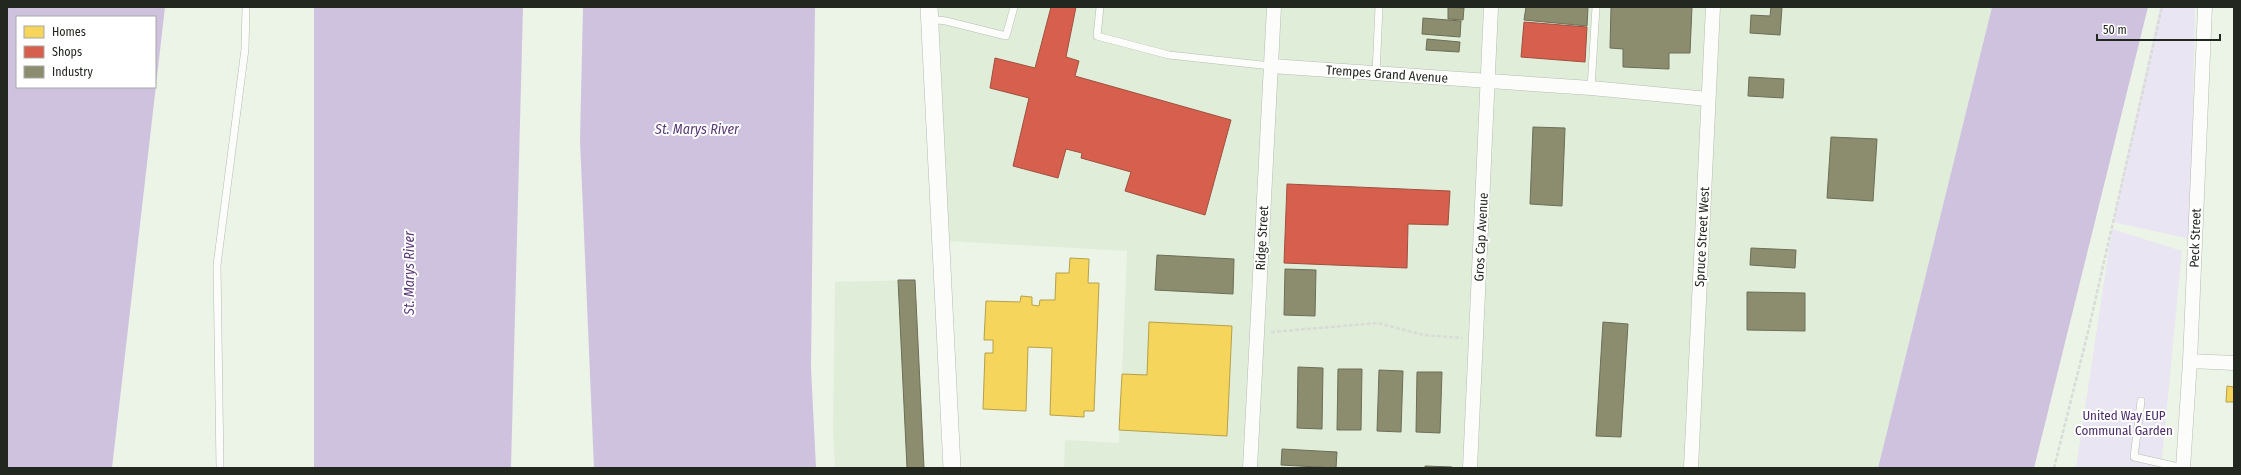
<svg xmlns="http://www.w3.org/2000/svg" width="2241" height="475" font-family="'Fira Sans Condensed',sans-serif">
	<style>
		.built { fill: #e0eed9 }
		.green { fill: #eae5f2 }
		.water { fill: #cfc2df; fill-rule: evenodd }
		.homes { fill: #f6d55c; stroke: #b6a14a }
		.shops { fill: #d6604d; stroke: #a04f3f }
		.industry { fill: #8c8c6e; stroke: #6c6e56 }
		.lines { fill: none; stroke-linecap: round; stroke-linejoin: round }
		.service-casing { stroke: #b5bcb2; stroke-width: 8 }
		.minor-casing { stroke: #b5bcb2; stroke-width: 15 }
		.tertiary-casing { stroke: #b5bcb2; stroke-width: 18 }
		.path { stroke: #d8dbd7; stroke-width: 2.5; stroke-dasharray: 4 2; stroke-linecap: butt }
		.service { stroke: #fcfdfb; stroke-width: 7 }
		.minor { stroke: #fcfdfb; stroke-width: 14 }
		.tertiary { stroke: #fcfdfb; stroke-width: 17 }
		.labels { text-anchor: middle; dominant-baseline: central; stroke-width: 4; stroke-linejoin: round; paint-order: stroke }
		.street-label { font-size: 13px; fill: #22271f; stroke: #fff }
		.park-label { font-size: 13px; fill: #4c2d68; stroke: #fff }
		.water-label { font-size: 14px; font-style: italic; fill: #593a76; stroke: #fff }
	</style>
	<rect width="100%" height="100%" fill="#ebf4e7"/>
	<path class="built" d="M935 7H1992L1878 468H1064L1065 440 1119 443 1127 251 948 241Z
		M915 280 924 468H835L833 432 835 282Z"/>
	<path class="green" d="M2160 7H2195L2190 239 2113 222Z
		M2112 229 2182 251 2161 468H2076Z"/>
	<path class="water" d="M7 7H165L112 468H7ZM17 17H155V87H17Z
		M314 7H523L511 468H314Z
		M583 7H815L811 368 816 468H594L580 140Z
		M1992 7H2148L2034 468H1878Z"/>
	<path class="homes" d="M1070 258 1089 259 1088 283H1099L1094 411H1084V417L1050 415 1052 348 1028 347 1026 411 983 409 985 353H993V340H984L986 301 1020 302 1021 296 1032 297V305L1039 306 1040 300H1055L1056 273H1069Z
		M1149 322 1232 326 1227 436 1119 430 1122 374 1147 375Z
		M2227 386 2234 387V402H2226Z"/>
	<path class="shops" d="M1051 7H1076L1066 57 1079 61 1075 76 1231 120 1205 215 1125 191 1131 172 1081 158 1082 153 1066 149 1058 178 1013 166 1029 98 990 88 995 58 1035 68Z
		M1524 22 1587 27 1585 62 1521 57Z
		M1287 184 1450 191 1448 225 1408 224 1407 268 1284 263Z"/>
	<path class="industry" d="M1448 7 1464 8 1463 20 1448 19Z
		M1526 7H1588L1587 26 1524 20Z
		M1611 7H1692L1690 53H1669V69L1623 67V49L1610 48Z
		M1771 7H1782L1780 35 1750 33 1751 15 1770 16Z
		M1423 18 1461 21 1460 37 1422 34Z
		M1427 39 1460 42 1459 52 1426 50Z
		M1749 77 1784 79 1783 98 1748 96Z
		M1533 127 1565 128 1562 206 1530 204Z
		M1831 137 1877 139 1873 201 1827 198Z
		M1751 248 1796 250 1795 268 1750 265Z
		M1157 255 1234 259 1233 294 1155 290Z
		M1285 269 1316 270 1315 316 1284 315Z
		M898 280H915L924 468H907Z
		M1747 292 1805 293V331L1747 330Z
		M1603 322 1628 324 1621 437 1596 436Z
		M1298 367 1323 368 1322 429 1297 428Z
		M1338 369H1362L1361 430H1337Z
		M1379 370 1403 371 1401 432 1377 431Z
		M1417 372H1442L1440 433 1416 432Z
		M1282 449 1337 452 1336 468 1281 465Z
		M1425 466 1452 467V468H1425Z"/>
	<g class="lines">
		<g class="service-casing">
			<path id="service" d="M1100 7 1097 36 1169 55 1271 66
				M930 19 946 21 1006 36 1014 7
				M1376 74 1379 7
				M1591 88 1596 7
				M2141 401 2134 457 2183 468
				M220 468 217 265 245 49 246 7"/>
		</g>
		<g class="minor-casing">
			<path id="minor" d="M1271 66 1591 88 1708 99
				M2190 361 2234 363
				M1250 468 1274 7
				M1470 468 1491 7
				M1691 468 1713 7
				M2183 468 2190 361 2205 7"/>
		</g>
		<g class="tertiary-casing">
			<path id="tertiary" d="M929 7 952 468"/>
		</g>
		<path class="path" d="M1271 332 1378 323 1424 335 1462 338
			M2054 468 2088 332 2162 7"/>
		<use href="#service" class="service"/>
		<use href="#minor" class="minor"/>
		<use href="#tertiary" class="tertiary"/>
	</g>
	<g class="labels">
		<g class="street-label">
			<text transform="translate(1387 74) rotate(4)">Trempes Grand Avenue</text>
			<text transform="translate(1481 237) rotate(-87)">Gros Cap Avenue</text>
			<text transform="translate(1702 237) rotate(-87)">Spruce Street West</text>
			<text transform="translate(1262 238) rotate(-87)">Ridge Street</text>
			<text transform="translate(2195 238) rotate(-88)">Peck Street</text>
		</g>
		<g class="park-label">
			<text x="2124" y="415">United Way EUP<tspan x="2124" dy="15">Communal Garden</tspan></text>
		</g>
		<g class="water-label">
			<text x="697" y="129">St. Marys River</text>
			<text transform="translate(409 273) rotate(-90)">St. Marys River</text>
		</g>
	</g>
	<rect width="2241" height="475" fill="none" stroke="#22271f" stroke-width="16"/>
	<rect x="16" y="16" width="140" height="72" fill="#ffffff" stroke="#a7a9a5"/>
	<rect x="24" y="26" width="20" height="12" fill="#f6d55c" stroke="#a7a9a5"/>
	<text x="52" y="36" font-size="12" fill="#22271f">Homes</text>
	<rect x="24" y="46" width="20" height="12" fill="#d6604d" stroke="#a7a9a5"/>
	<text x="52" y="56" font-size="12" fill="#22271f">Shops</text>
	<rect x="24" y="66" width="20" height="12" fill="#8c8c6e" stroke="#a7a9a5"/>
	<text x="52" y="76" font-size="12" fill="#22271f">Industry</text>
	<path d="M2097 34v6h123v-6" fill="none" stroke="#22271f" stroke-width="2"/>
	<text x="2103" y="34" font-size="12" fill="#22271f" stroke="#ffffff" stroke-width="3" paint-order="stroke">50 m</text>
</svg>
